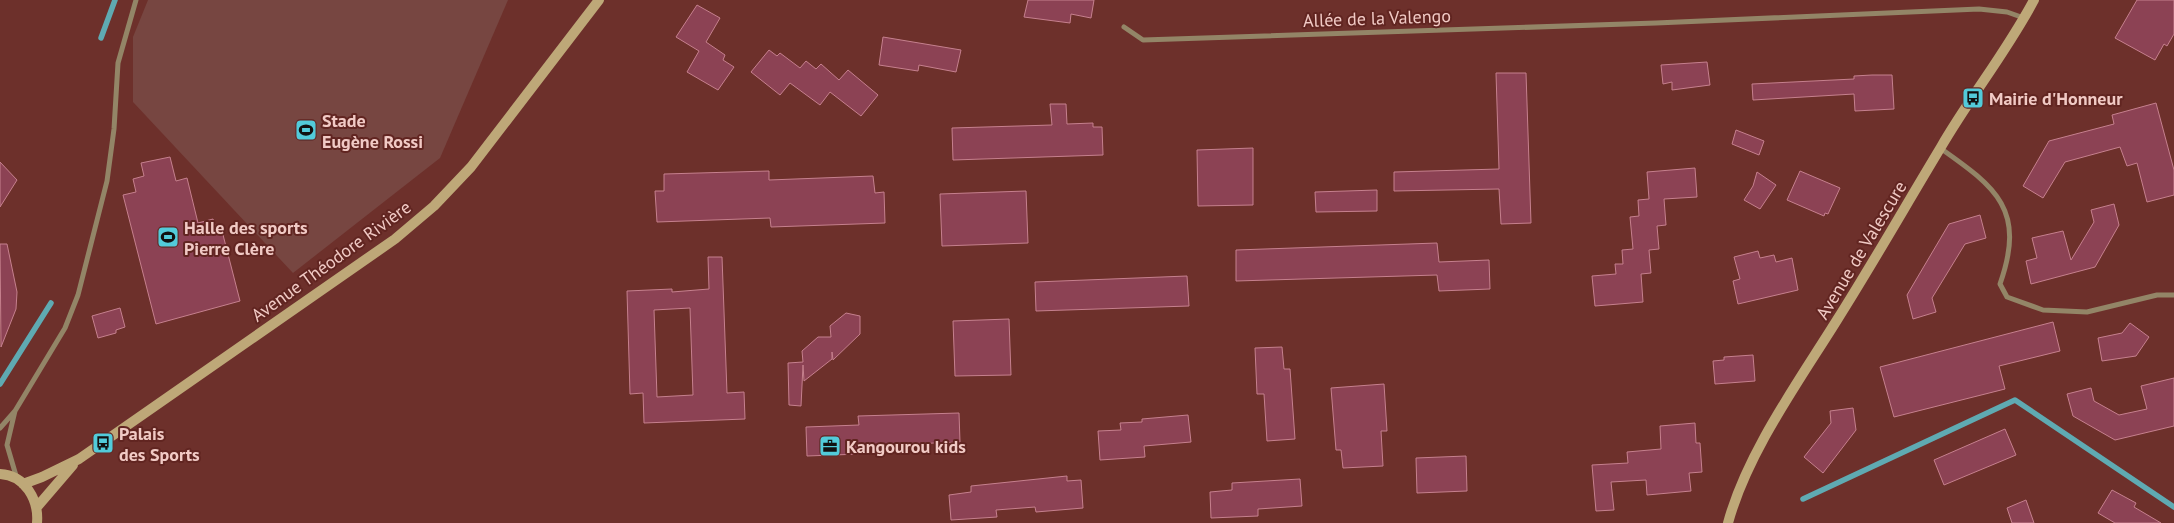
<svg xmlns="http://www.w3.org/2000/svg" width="2174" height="523" font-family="'PT Sans',sans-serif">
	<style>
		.green { fill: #774641 }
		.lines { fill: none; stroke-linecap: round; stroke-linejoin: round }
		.stream { stroke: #5faab2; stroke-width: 5.5 }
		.building { fill: #8c4254; stroke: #c6808e; fill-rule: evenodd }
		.minor { stroke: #938567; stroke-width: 5 }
		.secondary { stroke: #bea878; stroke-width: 10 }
		.labels { text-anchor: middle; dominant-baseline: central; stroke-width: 4; stroke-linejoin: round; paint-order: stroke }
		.street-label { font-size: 18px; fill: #f1cac5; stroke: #612521 }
		.poi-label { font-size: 18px; font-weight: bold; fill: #f1cac5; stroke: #612521; text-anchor: start }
	</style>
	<rect width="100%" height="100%" fill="#6d302b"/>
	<path class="green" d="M148 0H508L440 158 293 273 133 102V37Z"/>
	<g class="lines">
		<path class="stream" d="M101 38 115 0
			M0 384 51 303
			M1803 499 2015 400 2174 507"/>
	</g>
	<path class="building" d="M1028 0H1094L1091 18 1071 14 1070 23 1024 17Z
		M2137 0H2174V34L2167 46 2164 44 2155 60 2115 38Z
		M697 5 720 18 706 42 725 55 723 60 734 67 718 90 687 72 699 51 676 37Z
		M883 37 961 50 956 72 919 65 918 71 879 65Z
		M769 50 777 56 780 53 800 68 806 61 816 69 821 64 839 80 848 70 878 95 861 116 830 92 820 105 790 83 780 95 751 72Z
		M1707 62 1710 85 1672 90V82L1663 84 1661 65Z
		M1496 73H1526L1531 223 1501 224 1499 189 1394 191V172L1499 169Z
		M1872 75H1892L1894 109 1855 111 1854 94 1753 100 1752 84 1854 79V76Z
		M2156 103 2174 170V195L2147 202 2137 163 2127 166 2120 147 2065 162 2043 198 2023 186 2049 141 2114 124 2112 115Z
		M1050 104H1066L1067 124 1093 123V127H1102L1103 155 953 160 952 128 1052 125Z
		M1736 130 1764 141 1759 155 1732 144Z
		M1253 148V205L1198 206 1197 150Z
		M170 157 176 181 187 178 198 223 213 219 216 228 221 227 240 301 156 324 123 195 136 192 133 179 144 176 141 163Z
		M0 162 17 180 0 207Z
		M1695 168 1697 197 1664 199 1666 225 1657 226 1659 249 1649 250 1651 273 1641 274 1643 302 1595 306 1592 276 1616 274 1615 264H1623L1622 250 1633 249 1630 217 1639 216 1638 200 1649 199 1647 172Z
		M769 171V180L873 176 875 193 884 192 885 223 771 227 770 218 657 222 655 191H664V174Z
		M1800 171 1840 188 1828 214 1825 213 1824 216 1787 200Z
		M1757 172 1776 185 1760 209 1744 200 1753 186Z
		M1377 190V211L1316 212 1315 192Z
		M1026 191 1028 243 942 246 940 194Z
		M2114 204 2119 225 2095 267 2031 284 2026 261 2037 258 2032 238 2063 231 2071 260 2094 222 2091 210Z
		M1980 215 1986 238 1965 244 1932 298 1936 312 1913 319 1907 295 1949 224Z
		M1437 243 1439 262 1489 260 1490 289 1439 291 1437 275 1236 281V250Z
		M0 244H7L17 292 16 309 1 347Z
		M1758 251 1760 258 1774 255 1776 262 1792 258 1798 290 1738 304 1733 281 1740 279 1734 257Z
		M708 257H722L727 393 744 392 745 419 644 423 643 393 630 394 627 291 672 289V292L709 289ZM690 308 693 395 657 397 654 310Z
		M1187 276 1189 306 1036 311 1035 282Z
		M120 308 125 327 116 330V333L98 338 92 316Z
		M846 313 860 316V334L833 360 832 352V359L804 381 803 365 801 406 789 405 788 363 803 362 802 351 818 337H831L830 326Z
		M1009 319 1011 375 955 376 953 321Z
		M2053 322 2060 351 1999 366 2005 389 1894 417 1880 367Z
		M2130 323 2149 337 2136 356 2102 361 2098 338 2122 333Z
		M1282 347 1284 369H1290L1295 439 1267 441 1264 394H1257L1255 348Z
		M1753 355 1755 381 1715 384 1713 361 1724 360V357Z
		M2174 378V426L2115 440 2073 416 2067 394 2091 388 2094 401 2119 415 2147 409 2141 386Z
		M1384 384 1387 431H1381L1383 466 1343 468 1341 450H1336L1331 388Z
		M1853 408 1856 430 1823 473 1804 457 1831 423 1830 411Z
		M959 413 960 442 859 446 860 454 807 456 806 427 859 425 858 416Z
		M1188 415 1191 442 1144 446 1145 457 1100 460 1098 431 1121 430 1120 423 1142 422V419Z
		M1695 423 1696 443H1700L1702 472 1689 473 1691 491 1647 495 1646 480 1611 482 1614 510 1596 511 1592 465 1628 463 1627 452 1661 449 1660 426Z
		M2005 429 2016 455 1944 485 1934 460Z
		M1466 456 1467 491 1417 493 1416 458Z
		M1067 476V481L1081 480 1083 508 1036 512 1035 507 996 510 997 517 951 520 949 495 971 492V486Z
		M1300 479 1302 506 1258 509V516L1211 518 1210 492 1232 490V483Z
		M2112 490 2136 503 2134 507 2161 523H2115L2098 513Z
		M2026 500 2034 523H2012L2007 508Z"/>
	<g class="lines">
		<path class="minor" d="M1124 27 1143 40 1656 23 1979 9 2007 12 2024 18
			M1940 148C1997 188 2026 210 2000 284L2007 297 2043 310 2087 312 2157 295H2174
			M15 411 65 328 78 295 107 181 114 129 118 63 136 0
			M0 428 15 411 7 445 17 479"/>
		<path class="secondary" d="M0 474C25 475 39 500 37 523
			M23 484 42 477 79 459 395 239 434 206 471 167 599 0
			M37 507 73 465
			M1728 523C1747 453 1799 381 1837 320 1873 263 1906 205 1941 147 1970 97 2007 51 2034 0"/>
	</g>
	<defs>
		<g id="bus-square" transform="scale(1.125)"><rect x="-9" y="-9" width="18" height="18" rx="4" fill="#52cbda" stroke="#612521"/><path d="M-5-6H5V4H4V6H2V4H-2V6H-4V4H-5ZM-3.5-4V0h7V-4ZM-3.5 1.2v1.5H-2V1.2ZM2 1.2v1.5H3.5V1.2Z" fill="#111"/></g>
		<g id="stadium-square" transform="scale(1.125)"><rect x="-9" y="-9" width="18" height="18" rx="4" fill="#52cbda" stroke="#612521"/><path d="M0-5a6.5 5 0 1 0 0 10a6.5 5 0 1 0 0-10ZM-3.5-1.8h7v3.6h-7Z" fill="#111"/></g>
		<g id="office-square" transform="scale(1.125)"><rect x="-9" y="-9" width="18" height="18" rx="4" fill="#52cbda" stroke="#612521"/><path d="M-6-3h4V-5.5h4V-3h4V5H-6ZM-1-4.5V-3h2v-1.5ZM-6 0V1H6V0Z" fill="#111"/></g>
	</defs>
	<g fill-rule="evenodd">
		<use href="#bus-square" x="1973" y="98"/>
		<use href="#stadium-square" x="306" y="130"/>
		<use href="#stadium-square" x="168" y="237"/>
		<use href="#bus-square" x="103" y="443"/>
		<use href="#office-square" x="830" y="446"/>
	</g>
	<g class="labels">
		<g class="street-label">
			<text transform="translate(1377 18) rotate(-2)">Allée de la Valengo</text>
			<text transform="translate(1861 250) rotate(-59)">Avenue de Valescure</text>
			<text transform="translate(331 261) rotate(-36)">Avenue Théodore Rivière</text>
		</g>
		<g class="poi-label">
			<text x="1989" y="98">Mairie d'Honneur</text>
			<text x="322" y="120">Stade<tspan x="322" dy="21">Eugène Rossi</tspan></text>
			<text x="184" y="227">Halle des sports<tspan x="184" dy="21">Pierre Clère</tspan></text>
			<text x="119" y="433">Palais<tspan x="119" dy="21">des Sports</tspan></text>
			<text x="846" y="446">Kangourou kids</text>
		</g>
	</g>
</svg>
